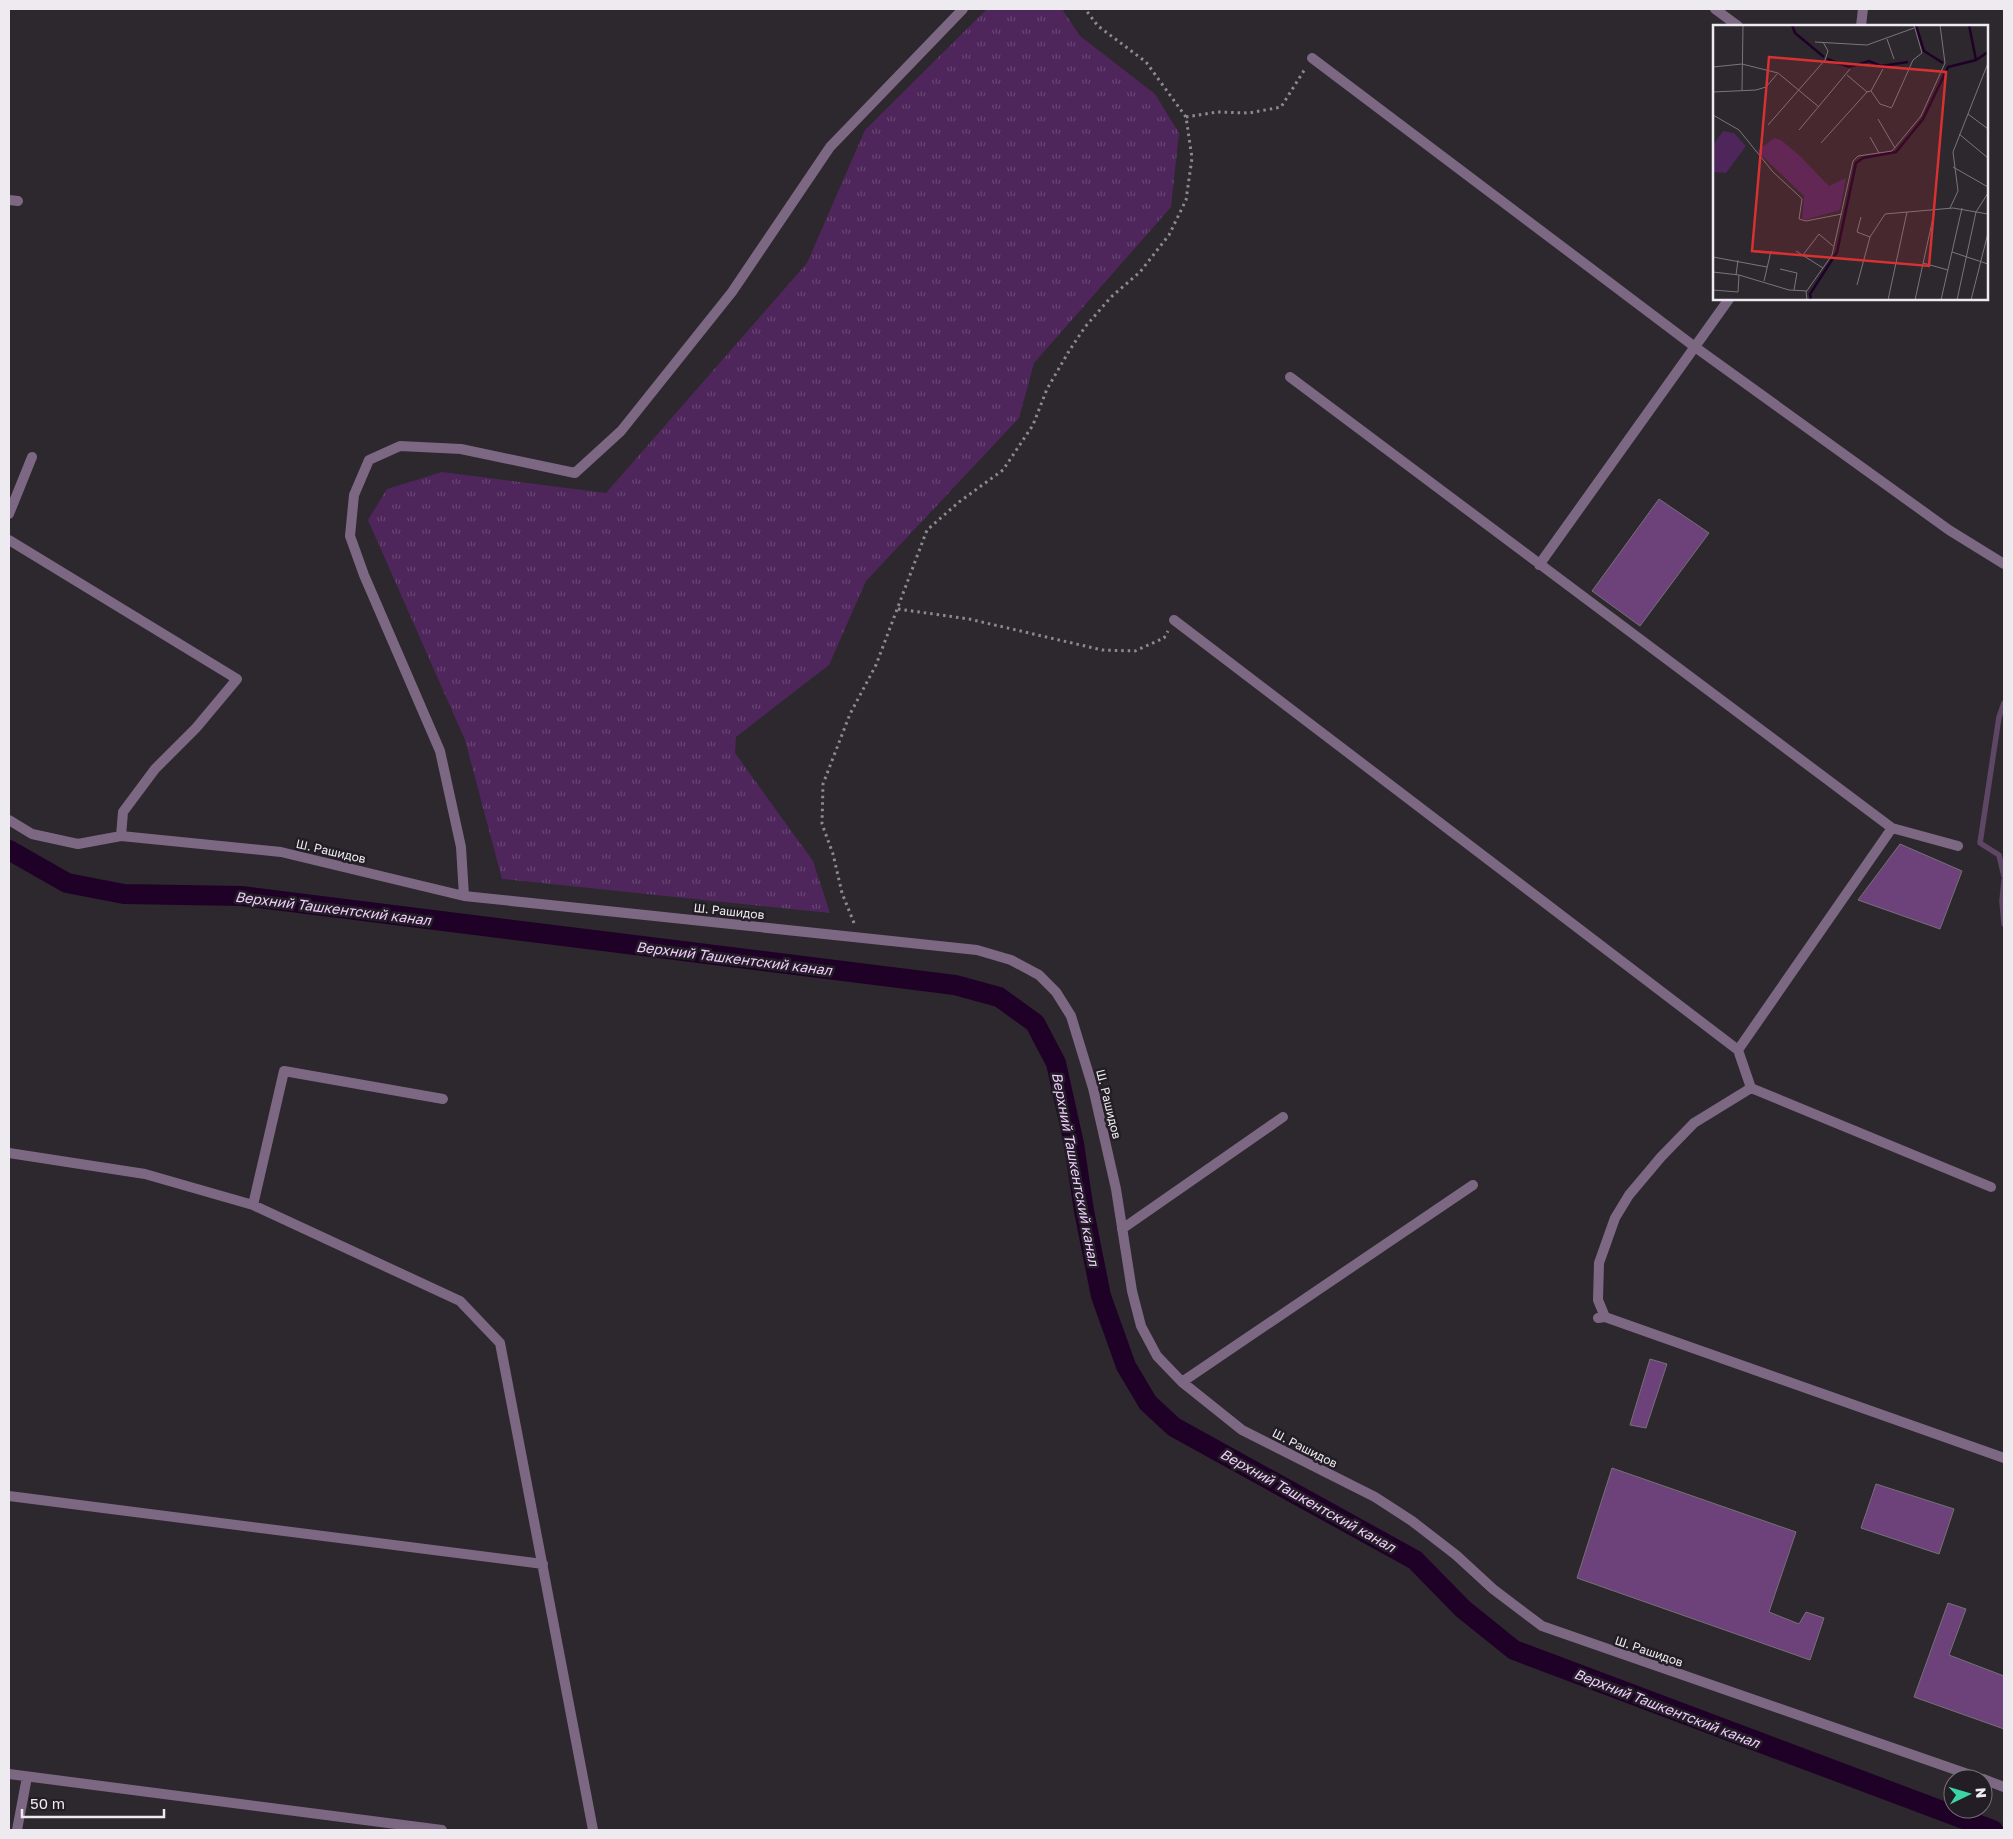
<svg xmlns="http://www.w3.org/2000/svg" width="2013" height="1839" font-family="'Golos Text',sans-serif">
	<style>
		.grass { fill: url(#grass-tufts) }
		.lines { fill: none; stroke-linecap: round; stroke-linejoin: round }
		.stream { stroke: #5d4764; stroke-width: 5.5 }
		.canal { stroke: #1f0128; stroke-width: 20 }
		.building { fill: #6d417a; stroke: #767078 }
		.path { stroke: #8e898f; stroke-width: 3; stroke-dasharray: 2.5 4; stroke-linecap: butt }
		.street { stroke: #7c6883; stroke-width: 10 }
		.labels { text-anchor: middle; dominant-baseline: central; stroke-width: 5; stroke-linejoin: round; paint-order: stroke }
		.street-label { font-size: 12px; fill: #eeebf0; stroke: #231e25 }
		.water-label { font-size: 14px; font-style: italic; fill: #f2ccff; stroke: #231e25 }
		.inset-river { fill: none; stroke: #1f0128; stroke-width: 2.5 }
		.inset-road { fill: none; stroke: #7a757c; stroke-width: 1 }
		.view { fill: #d73232; fill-opacity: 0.15; stroke: #d73232; stroke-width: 2.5 }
		.inset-edge { fill: none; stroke: #eeebf0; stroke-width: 2.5 }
	</style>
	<defs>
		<pattern id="grass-tufts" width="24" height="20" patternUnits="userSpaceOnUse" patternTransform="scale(1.25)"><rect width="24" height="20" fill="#4e265b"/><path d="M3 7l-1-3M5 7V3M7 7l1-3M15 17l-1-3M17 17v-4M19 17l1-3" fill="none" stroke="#684673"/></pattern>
	</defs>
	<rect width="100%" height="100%" fill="#2d272e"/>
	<path class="grass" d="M987 9H1062L1080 36 1155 94 1179 133 1171 207 1034 363 1019 418 866 581 829 665 736 737 735 753 813 861 830 913 502 879 465 740 368 520 387 489 442 472 606 493 807 263 865 130Z"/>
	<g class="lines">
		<path class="stream" d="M2004 703 1999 717 1980 843 1999 855 2004 876
			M2004 880 2002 901 2004 924"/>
		<path class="canal" d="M9 850 67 883 124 894 242 896 955 985 999 997 1035 1023 1056 1063 1074 1144 1084 1211 1101 1296 1126 1366 1148 1403 1174 1427 1415 1560 1463 1609 1514 1650 1993 1830"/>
	</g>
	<path class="building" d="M1659 499 1709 533 1640 626 1592 591Z
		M1900 844 1962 871 1940 929 1858 900Z
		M1650 1359 1667 1364 1646 1428 1630 1425Z
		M1612 1468 1796 1532 1769 1612 1799 1624 1806 1612 1824 1618 1810 1660 1577 1578Z
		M1876 1484 1954 1509 1939 1554 1861 1528Z
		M1948 1603 1966 1609 1949 1655 2004 1676V1729L1914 1697Z"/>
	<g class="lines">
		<path class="path" d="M1186 117 1217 112 1249 113 1281 107 1305 69
			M898 609 969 619 1102 650 1135 651 1164 638 1168 631
			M854 923 842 893 833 854 822 824 823 784 850 714 876 665 927 530 959 502 1003 470 1033 425 1047 389 1069 351 1085 327 1111 297 1140 272 1169 235 1186 200 1192 158 1186 117 1146 62 1098 26 1085 9"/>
		<path class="street" d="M1715 9 1738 26
			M1861 26 1863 9
			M1312 58 1695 347 1949 530 2004 564
			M9 200 18 201
			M1290 377 1892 828 1958 846
			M9 514 32 457
			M9 540 237 679 196 728 155 769 123 812 121 836
			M1539 565 1729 299
			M1174 620 1738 1050
			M9 820 32 834 78 844 121 836 281 852 464 896 977 950 1011 960 1039 975 1056 992 1071 1016 1093 1088 1116 1189 1132 1291 1141 1326 1157 1356 1182 1382 1242 1430 1375 1497 1412 1521 1456 1555 1493 1589 1542 1626 1982 1779
			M464 896 461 847 440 751 364 575 350 536 354 495 369 460 400 446 461 449 575 473 621 431 732 292 830 147 963 9
			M1751 1088 1991 1187
			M9 1153 145 1174 253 1205 460 1301 500 1343 593 1830
			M253 1205 284 1071 443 1099
			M1122 1229 1283 1117
			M1605 1317 2004 1458
			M1598 1318 1605 1317 1598 1300 1599 1263 1615 1218 1629 1195 1661 1157 1694 1123 1751 1088 1738 1050 1892 828
			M1182 1382 1473 1185
			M9 1496 543 1564
			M9 1774 442 1830
			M1983 1779 2004 1787
			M17 1830 27 1777"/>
	</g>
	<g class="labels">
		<g class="street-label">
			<text transform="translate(331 851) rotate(13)">Ш. Рашидов</text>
			<text transform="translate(729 911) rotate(6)">Ш. Рашидов</text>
			<text transform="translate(1109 1104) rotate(76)">Ш. Рашидов</text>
			<text transform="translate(1305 1448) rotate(27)">Ш. Рашидов</text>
			<text transform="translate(1649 1651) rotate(19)">Ш. Рашидов</text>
		</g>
		<g class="water-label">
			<text transform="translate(333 908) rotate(7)">Верхний Ташкентский канал</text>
			<text transform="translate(734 958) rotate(7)">Верхний Ташкентский канал</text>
			<text transform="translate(1076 1169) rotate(79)">Верхний Ташкентский канал</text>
			<text transform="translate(1308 1500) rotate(29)">Верхний Ташкентский канал</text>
			<text transform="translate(1667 1708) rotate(21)">Верхний Ташкентский канал</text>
		</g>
	</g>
	<g transform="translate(1713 25)">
		<rect width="275" height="275" fill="#2d272e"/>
		<path d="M10 106 21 108 33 121 13 148 0 147V120ZM61 113 68 115 87 131 116 161 133 153 127 185 92 195 89 193 91 171 44 126Z" fill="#4e265b"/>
		<path class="inset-river" d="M79 0 82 8 111 32M203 0 211 26 230 38M256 0 263 35M114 34 136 42 156 36 168 41 195 37M98 275 97 269 124 227 143 138 150 133 183 127 210 94 235 42 263 35 275 27"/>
		<path class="inset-road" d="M174 14 181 34M102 17 154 20 201 3M0 42 29 39 65 48 106 82M134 50 154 67 158 66 167 79 179 83M29 65 30 0M158 66 170 44M0 67 43 65 53 62 64 49M179 82 200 35 209 28 201 0M255 89 275 104M0 90 26 105 60 147 85 170 89 174 86 194 93 196 129 189M165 94 182 123M55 100 112 35 115 26 110 17M86 105 137 44M246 109 275 133M157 112 166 128M108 118 154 67M240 142 275 162M237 183 245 166 240 127 275 38M148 192 144 207 157 212M83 226 110 243M239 227 275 239M90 230 106 209 120 221M0 232 54 242M210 238 235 245M67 244 84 248 81 265M0 247 26 250 76 265 94 266M23 250 25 235M51 256 58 226M144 260 157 212 172 189 240 183 275 189M0 265 25 267 26 250M94 275 93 267 119 230 140 136 145 131 179 126 208 91 232 38 227 0M175 275 194 187M202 275 222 184M228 275 249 183M244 275 263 187 275 168M258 275 275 208"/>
		<path class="view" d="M56 32 233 47 216 241 39 226Z"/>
		<rect width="275" height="275" class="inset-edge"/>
	</g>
	<rect width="2013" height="1839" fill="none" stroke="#eeebf0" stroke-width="20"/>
	<g transform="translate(1968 1794) rotate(85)"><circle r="24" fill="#231e25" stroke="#747076"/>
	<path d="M0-4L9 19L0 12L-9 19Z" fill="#3ad4a5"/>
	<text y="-8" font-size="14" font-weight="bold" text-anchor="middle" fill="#eeebf0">N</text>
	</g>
	<path d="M22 1809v8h142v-8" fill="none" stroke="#eeebf0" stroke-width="2.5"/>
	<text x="30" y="1809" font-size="15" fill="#eeebf0" stroke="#231e25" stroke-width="4" paint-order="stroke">50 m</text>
</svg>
